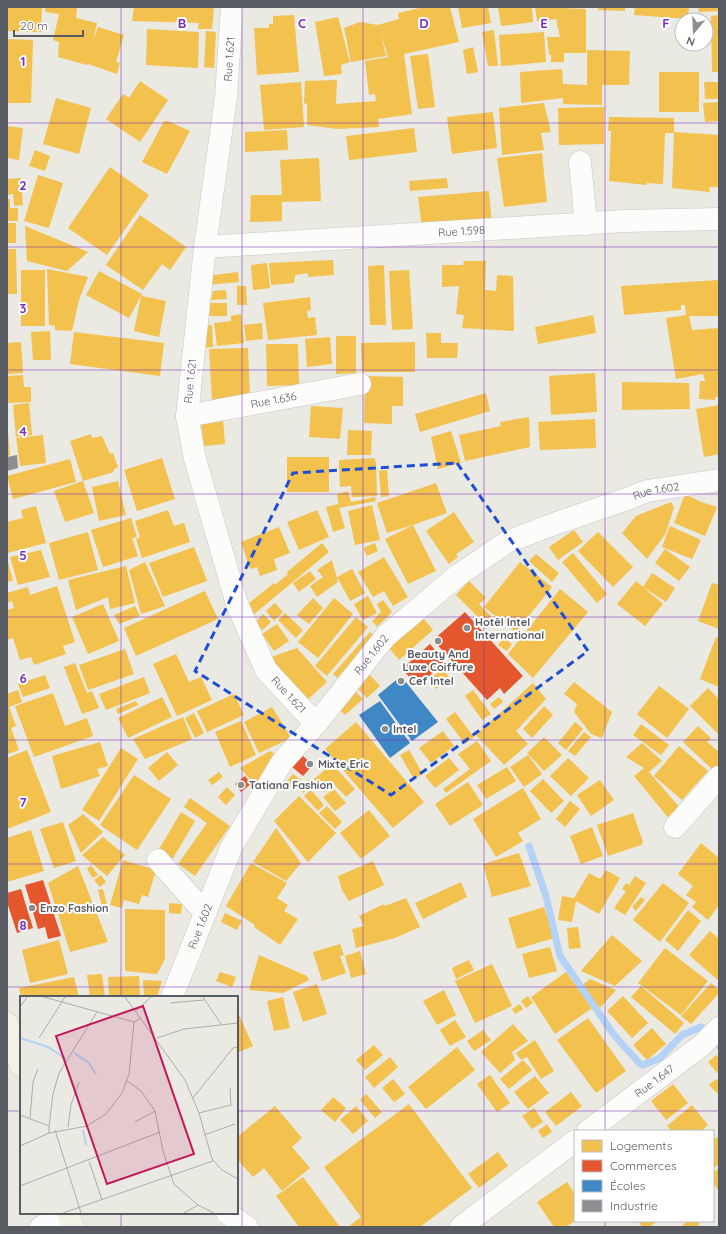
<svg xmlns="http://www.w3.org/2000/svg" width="726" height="1234" font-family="Quicksand,sans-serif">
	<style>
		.homes { fill: #f2c14e }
		.shops { fill: #e4572e }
		.schools { fill: #3f88c5 }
		.industry { fill: #8d8d92 }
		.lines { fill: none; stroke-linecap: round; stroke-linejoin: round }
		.stream { stroke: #b3d2f6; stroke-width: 7 }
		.minor-casing { stroke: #c7c8c6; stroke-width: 23 }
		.major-casing { stroke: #d5cead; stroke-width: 23 }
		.minor { stroke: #fcfcfb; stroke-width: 22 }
		.major { stroke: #f2f1e5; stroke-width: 22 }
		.marked { fill: none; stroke: #1d4ed8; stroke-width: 3; stroke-dasharray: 8 5; stroke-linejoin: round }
		.grid { fill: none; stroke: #7b2cbf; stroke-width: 1; stroke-opacity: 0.55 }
		.poi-dot { fill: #8b8d8f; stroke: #fff; stroke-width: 1.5 }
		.labels { text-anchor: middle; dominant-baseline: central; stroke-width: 4; stroke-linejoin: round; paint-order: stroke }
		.street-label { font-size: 11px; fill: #585b62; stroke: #fff }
		.poi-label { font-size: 11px; font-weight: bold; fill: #585b62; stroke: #fff; text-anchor: start }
		.inset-river { fill: none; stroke: #b3d2f6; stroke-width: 2 }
		.inset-road { fill: none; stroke: #acacab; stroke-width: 1 }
		.view { fill: #c2185b; fill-opacity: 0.15; stroke: #c2185b; stroke-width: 2 }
		.inset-edge { fill: none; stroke: #585b62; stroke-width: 2 }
		.grid-label { font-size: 13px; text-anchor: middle; font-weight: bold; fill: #7b2cbf; stroke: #fff; stroke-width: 4; stroke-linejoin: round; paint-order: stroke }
	</style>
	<rect width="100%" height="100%" fill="#eae9e2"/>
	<path class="homes" d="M7 7H42L41 32 7 31Z
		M45 7H77L76 18 97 23 93 41 98 27 124 35 116 62 120 63 117 74 88 64 87 65 58 57 59 42 53 40 59 14 45 12Z
		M134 7H214L212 29H198L199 23 132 21Z
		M424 7H450L459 42 404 54 412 114 378 119 379 127 337 129 307 125V104L304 103 305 81 337 80 336 104 376 101 375 94 369 95 365 61 388 57 381 34 386 56 351 62 344 28 360 22 378 25 399 19 398 13Z
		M458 7H488L491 23 462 28Z
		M498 7H532L533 22 501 26Z
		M535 7 586 9V53H564V62H551V55H549L547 37H560L556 19 537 21Z
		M598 7H625V11L598 10Z
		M635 7H689L688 19 634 15Z
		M698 7H719V11L699 12Z
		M294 15 299 72 257 75 254 28H269V24H273V16Z
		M719 15V72H712L711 16Z
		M338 17 350 62 341 65 342 74 324 76 315 22Z
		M147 29 199 32 198 68 146 65Z
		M494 30 498 66H488L482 32Z
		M206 31 216 32 214 68 204 67Z
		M544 32 546 62 501 66 499 35Z
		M7 39 33 40 31 103H7Z
		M473 47 478 72 467 74 463 50Z
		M587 50 630 51 629 85H602V105L563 104V98L521 103 520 72 562 69 563 84 587 85Z
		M428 54 435 107 418 109 410 56Z
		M659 72H699V112H659Z
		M140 81 168 100 140 142 106 119 123 94 129 98Z
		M301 82 304 127 264 130 260 85Z
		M704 82H719V99H705Z
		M56 98 91 108 79 154 43 144Z
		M719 102V121L705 122 703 103Z
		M544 103 551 132 541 133 544 150 502 155 499 108Z
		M604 107V144L559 145 558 108Z
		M493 112 497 148 452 154 447 117Z
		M609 117 674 118V132L719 135V187H709L710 192 672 188 674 133H665L663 184 647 183 646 185 609 181 611 131H608Z
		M164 121H168L190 131 167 174 142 162Z
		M7 126 23 128 19 160 7 158Z
		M414 128 417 152 349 160 346 136Z
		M287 130 288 150 245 152V132Z
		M35 150 50 156 45 171 29 166Z
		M542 153 547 202 504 207 497 158Z
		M319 158 321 201 282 202V221L250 222 251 195H282L280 160Z
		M110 167 149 195 107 255 68 228Z
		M38 175 63 183 49 228 24 221Z
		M21 178 23 205 14 206 13 194 7 195V179Z
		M447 178 448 188 410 191 409 181Z
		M489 191 492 225 422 228 418 197Z
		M7 199H10V208H18V221H7Z
		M140 215 186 247 170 270 162 264 143 290 106 265Z
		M7 223H16V243H7Z
		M25 226 88 252 67 271 27 261Z
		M7 249H16L17 294H7Z
		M333 260 334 275 308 277V273L295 275 294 283 271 285 269 263Z
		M464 261H486L485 290 496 291 497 275 513 276 514 331 462 328 464 315 456 314 459 286 442 287V265H463Z
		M267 263 270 288 253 290 251 265Z
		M384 265 386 325H370L368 266Z
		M47 269 88 277 79 300 72 331 55 330V326L49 325Z
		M21 270H45V326H21Z
		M409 270 413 329 392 330 389 271Z
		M99 271 142 294V296L166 301 159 337 134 331 141 296 129 318 86 295Z
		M238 272 239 282 207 285 206 276Z
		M719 280V316H689L692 330 719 328V397H715V400L699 399 700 381H705L703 374 676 379 666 318 686 315 685 305H681V310L624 315 621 286Z
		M237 286H246L247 305H237Z
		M226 290 227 299 211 300 213 291Z
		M310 297 311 310 307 311 308 318 315 317 317 335 268 340 263 303Z
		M204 303H227V316H203Z
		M241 314 244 343 217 346 214 323 231 321V316Z
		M593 315 596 333 538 344 535 327Z
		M262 323 263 339 246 341 244 325Z
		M212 325 213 347 198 348 197 326Z
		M50 331 51 360H33L31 332Z
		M74 332 164 343 160 376 70 364Z
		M426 333H441V343H458L457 358H427Z
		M336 336H356V373L336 374Z
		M330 337 332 364 307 367 305 339Z
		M21 342 23 373 7 374V343Z
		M415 342V372H362L361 343Z
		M266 344H298L299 385 267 386Z
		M248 348 250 397 212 400 209 349Z
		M595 373 597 412 551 415 549 376Z
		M23 375 24 387H31V402L7 403V376Z
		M365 376 403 377V406H392V424L364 423Z
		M622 382 689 383 690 409 622 410Z
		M486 393 490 411 420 432 415 414Z
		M29 403 32 435 16 437 13 405Z
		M719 405V454L704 457 696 409Z
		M311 406 343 408 340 439 309 437Z
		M529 417 530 447 465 461 459 435 501 426 500 422Z
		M595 419 596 448 540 450 538 422Z
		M223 420 225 444 204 446 201 423Z
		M348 430 372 431 371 455H347Z
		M451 431 461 463 438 469 431 437Z
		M7 432H8L10 455 7 456Z
		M91 434 92 438 102 436 110 454 113 453 118 467 113 470 114 472 83 481 94 513 65 522 54 491 83 481 70 441Z
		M43 435 46 463 20 466 16 438Z
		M287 457H329V492H287Z
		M162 458 175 499 137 511 124 470Z
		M374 458 376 462 377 496 352 497 351 486 340 487 339 460Z
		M70 459 76 482 13 499 7 476Z
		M387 470 389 496 381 497 379 471Z
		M118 481 126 515 99 521 92 487Z
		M436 483 447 513 413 525 436 571 408 584 385 539 413 525 387 533 377 503Z
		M348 491 351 502 375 497 376 501 339 508 345 528 333 532 326 507 338 504 339 508 337 494Z
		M685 494 701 502 717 507 705 536 674 523Z
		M671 502 674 507 666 533 647 559 622 533 636 516Z
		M372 505 380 540 355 545 348 511Z
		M36 506 46 543 7 553V522L23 518 21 510Z
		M168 510 174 526 184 523 190 542 142 558 136 539 140 537 135 521Z
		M317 510 329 537 299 550 287 522Z
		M454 512 474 542 456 554 458 557 449 564 426 531Z
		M131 518 137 537 132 538 138 556 103 567 91 530Z
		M670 526 701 540 692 559 662 547Z
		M279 527 290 553 274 559 277 570 260 576 257 567 250 569 241 542Z
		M574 530 583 542 558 560 549 547Z
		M88 532 98 570 59 580 49 543Z
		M598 532 633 567 613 587 578 551Z
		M322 543 329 552 252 616 244 607 274 583 275 585 288 574 287 572Z
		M375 543 378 551 367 556 363 548Z
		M194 547 207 581 163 597 149 563Z
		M665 549 690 567 679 581 655 563Z
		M41 550 50 577 18 585 10 557Z
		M573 553 607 594 597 603 562 562Z
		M536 554 559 573 552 582 529 561Z
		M384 557 408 597 393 606 384 591 373 597 358 572Z
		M7 558 13 581 7 582Z
		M332 560 338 582 317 597 310 586 323 577 317 570Z
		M145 562 165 606 141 614 129 570Z
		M520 562 552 587 516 632 484 607Z
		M126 566 135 603 110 609 108 597 76 610 68 580Z
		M352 569 365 593 350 601 337 577Z
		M310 571 316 579 299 592 293 583Z
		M652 573 675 588 666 602 643 587Z
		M469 581 486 598 479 604 496 621 489 628 456 595Z
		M636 581 663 604 645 626 617 604Z
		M712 583 719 585V629L698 621Z
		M57 586 75 642 63 646 66 654 34 665 31 657 20 660 13 638 7 640V610L14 608 12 601 7 603V593L28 587 30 595Z
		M560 589 588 612 533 678 508 654Z
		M205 591 218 619 136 656 124 628Z
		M368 596 377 613 363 620 354 604Z
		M313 598 323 608 309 624 297 615Z
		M334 598 353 614 318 658 298 642Z
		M383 600 392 612 377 627 372 621 381 612 377 604Z
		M275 603 283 612 274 621 266 611Z
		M103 604 119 641 88 654 72 617Z
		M135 606 140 616 119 624 114 615Z
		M285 613 303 630 296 638 278 620Z
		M263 614 271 622 263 630 255 623Z
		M356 617 368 627 327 676 315 666Z
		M423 618 433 630 399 660 389 648Z
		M277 624 289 641 274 651 262 634Z
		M370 632 374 635 337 678 333 674Z
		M716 637 719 638V687L700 679Z
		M504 638 512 644 507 651 498 645Z
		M297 648 327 682 305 702 271 657Z
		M125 649 134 674 88 690 79 665Z
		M176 654 189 682 201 677 212 700 177 716 153 664Z
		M75 663 87 693 92 691 99 708 82 714 64 667Z
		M443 669 450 679 436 689 429 679Z
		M45 675 50 688 23 697 18 684Z
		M370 675 380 686 367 698 357 688Z
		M144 677 150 693 106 710 99 694Z
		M574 682 612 712 602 738 591 734 574 712 577 704 564 694Z
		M533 683 546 699 516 731 528 744 504 765 476 735Z
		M659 686 689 709 667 738 637 714Z
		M708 688 719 699V735L690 706Z
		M18 690 22 702 9 707 16 726 11 728 19 750 8 754 7 750V694Z
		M354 690 363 699 345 715 336 706Z
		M473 690 491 714 482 720 465 696Z
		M53 693 65 726 87 718 93 736 34 757 15 706Z
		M234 694 244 715 207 732 197 711Z
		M162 697 172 717 128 738 118 718Z
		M499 697 503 702 494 709 490 704Z
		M136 701 138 705 118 714 116 709Z
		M544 706 553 715 532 738 523 729Z
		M272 707 291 738 259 753 244 722Z
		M455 712 474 737 465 744 446 719Z
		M194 713 204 733 195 738 185 718Z
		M183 717 192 739 145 759 133 739Z
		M241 721 256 755 230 767 215 732Z
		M356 722 424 802 393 828 325 749Z
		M575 722 583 729 566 750 558 743Z
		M641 724 669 745 661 755 633 735Z
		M698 726 711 738 707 742 719 752V764L713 770 683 742Z
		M443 731 454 746 431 763 419 748Z
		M584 732 591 737 575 756 568 751Z
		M544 737 562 755 544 771 527 753Z
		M477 741 491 761 446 793 443 789 470 769 458 754Z
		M100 742 108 766 97 769 100 776 61 789 52 756Z
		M642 743 662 761 649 772 681 809 670 820 634 776 644 768 626 757Z
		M679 746 708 771 682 800 654 776Z
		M121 748 138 759 99 821 82 810Z
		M27 750 51 812 7 829V758Z
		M409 750 423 774 414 779 400 755Z
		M270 751 278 756 257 787 240 768Z
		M167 752 178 765 159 781 148 768Z
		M528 755 542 774 524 787 510 767Z
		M449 758 459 770 435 788 425 776Z
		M568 758 589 778 571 796 550 776Z
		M332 764 355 789 346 797 333 783 324 792 313 780Z
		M507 767 516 781 486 799 477 785Z
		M219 772 223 777 212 785 208 780Z
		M293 774 301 780 293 789 285 783Z
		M134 775 171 799 137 850 100 825Z
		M543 779 564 801 551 813 530 791Z
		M308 780 313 785 303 793 298 788Z
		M600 780 614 800 591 816 577 795Z
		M468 782 483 805 450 826 435 804Z
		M227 787 235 795 226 805 218 797Z
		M523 788 541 819 518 833 523 841 496 857 473 819Z
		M334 789 346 803 335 811 323 797Z
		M311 790 324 805 318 811 304 796Z
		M299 796 336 833 308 862 274 821Z
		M190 798 230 826 195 876 178 864 207 823 184 807Z
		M570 801 580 809 565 827 556 819Z
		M327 806 342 822 335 829 319 813Z
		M369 810 390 836 361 859 340 833Z
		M181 812 195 821 172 860 158 851Z
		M633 813 643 842 641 845 608 856 597 825Z
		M83 814 103 832 81 853 68 825Z
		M63 822 76 861 54 868 40 829Z
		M592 827 603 856 581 864 570 836Z
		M276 828 301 863 286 881 253 862Z
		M31 830 44 871 7 882V838Z
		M103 837 125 855 107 876 82 855Z
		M701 843 719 858V905L708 920 692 907 696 902 686 895 693 886 678 874Z
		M519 853 531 886 492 897 483 864Z
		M123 860 156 870 148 897 142 895 139 904 124 900 122 908 110 905Z
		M373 861 384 885 349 901 342 890 338 876Z
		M251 863 287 883 277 898 288 905 284 911 298 919 280 945 254 927 255 925 226 906Z
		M91 865 98 875 93 878 87 869Z
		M78 866 108 942 70 952 48 883Z
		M606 870 620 878 599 914 576 901 572 922 558 920 562 896 574 898 589 873 600 879Z
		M101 875 106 882 100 887 94 880Z
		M635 876 646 883 625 915 614 908 626 891 622 889 626 883 629 885Z
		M461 882 467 897 423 919 415 903Z
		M663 883 689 903 660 942 633 920Z
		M103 889 107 905 102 906 98 890Z
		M641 897 645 900 636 911 632 907Z
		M406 898 420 927 395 938 356 948 352 929 364 926 359 916 384 904 385 906Z
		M169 903 182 904 181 914 169 913Z
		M544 907 554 938 517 949 508 918Z
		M125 909 165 910V959L157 974 125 971Z
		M688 910 701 921 678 951 665 940Z
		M225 913 242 921 237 930 221 922Z
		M578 927 581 948 569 949 567 928Z
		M710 931 719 939V981L689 955Z
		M612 935 642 961 615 986 581 971Z
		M59 940 68 974 30 983 22 950Z
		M340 944 344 955 340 956 346 973 322 981 313 952Z
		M550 947 557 971 529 978 522 954Z
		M665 948 708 981 681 1015 638 983Z
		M360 951 366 974 351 978 345 956Z
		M259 955 307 976 309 980 283 993 249 990Z
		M469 960 474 970 456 979 452 968Z
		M492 964 512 1006 475 1023 455 981Z
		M220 972 236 977 232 987 216 981Z
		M566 972 592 1008 555 1034 531 997Z
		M102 974 105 997H90L87 975Z
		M139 976 140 997H109L108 977Z
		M74 977 79 997H21L19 988Z
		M590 979 616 990 600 1008 580 987Z
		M143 980 162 981 157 997H144Z
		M711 983 719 990V993L691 1024 681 1016Z
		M317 984 327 1014 303 1022 293 992Z
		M641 986 684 1023 675 1034 631 997Z
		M444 990 456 1015 437 1025 423 1001Z
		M528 996 533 1003 526 1008 521 1001Z
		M623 996 648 1023 632 1038 607 1011Z
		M283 997 290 1028 274 1031 267 1001Z
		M520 1004 523 1009 515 1014 512 1009Z
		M237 1010 253 1046 237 1053Z
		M588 1018 626 1071 596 1093 557 1040Z
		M455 1020 466 1037 450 1046 440 1030Z
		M513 1024 528 1041 512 1052 515 1060 500 1073 481 1052Z
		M652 1028 666 1044 647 1060 633 1045Z
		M483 1030 491 1040 474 1051 467 1041Z
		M535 1040 554 1071 541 1079 527 1057 521 1060 516 1053Z
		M374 1045 383 1055 365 1070 356 1060Z
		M457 1047 475 1070 426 1109 408 1087Z
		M716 1055 719 1058V1075L708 1062Z
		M390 1057 398 1067 374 1088 365 1077Z
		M523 1060 532 1070 509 1089 500 1079Z
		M490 1075 510 1103 497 1112 477 1084Z
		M535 1076 549 1093 528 1109 514 1092Z
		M393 1079 405 1094 394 1102 382 1088Z
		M716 1079 719 1081 718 1094 709 1085Z
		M673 1084 688 1103 666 1120 651 1101Z
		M571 1092 582 1106 556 1126 545 1112Z
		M366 1094 382 1112 375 1118 360 1100Z
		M333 1097 346 1108 335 1122 321 1110Z
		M409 1104 472 1188 420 1227H348L361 1217 324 1167Z
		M692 1105 708 1125 701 1131H672L667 1126Z
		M275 1106 302 1138 292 1147 310 1168 282 1191 264 1168 253 1177 237 1159V1137Z
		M356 1106 368 1121 353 1134 340 1120Z
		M534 1108 543 1122 532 1129 522 1116Z
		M547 1124 552 1132 543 1138 538 1131Z
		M717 1137 719 1140V1164L713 1169V1140Z
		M498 1152 508 1166 479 1188 468 1174Z
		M719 1168V1191L713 1183V1173Z
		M303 1177 340 1227H299L276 1196Z
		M567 1182 575 1194V1221L565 1227H554L537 1202Z
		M638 1221H655L656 1222 649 1227H642Z
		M687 1221H697L700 1224 696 1227H681Z"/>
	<path class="shops" d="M465 612 523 676 504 694 500 688 487 700 433 640Z
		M430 644 445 662 418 686 402 669Z
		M303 756 313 765 303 776 292 767Z
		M245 776 251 784 241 792 235 784Z
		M43 880 61 936 48 939 45 927 38 929 25 885Z
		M21 889 33 928 17 933 7 902V893Z"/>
	<path class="schools" d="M401 676 438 722 412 741 378 695Z
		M380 701 410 743 390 758 359 715Z"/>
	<path class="industry" d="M17 455 18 468 7 471V457Z"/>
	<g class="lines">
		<path class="stream" d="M529 846 546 896 560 956 614 1035 640 1064 643 1065 660 1058 682 1035 701 1027 716 1040 719 1046"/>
		<g class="minor-casing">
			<g id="minor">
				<path id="s1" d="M232 7 226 97 205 247 187 416 195 459 237 604 266 670 316 724"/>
				<path d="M580 162 586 224"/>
				<path id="s2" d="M205 247 624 221 719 219"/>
				<path id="s3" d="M187 416 360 384"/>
				<path d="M675 827 719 777"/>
				<path d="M158 860 205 913"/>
				<path id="s4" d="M172 997 231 848 282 762 316 724 386 636 457 576 507 542 554 524 627 499 647 491 719 480"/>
				<path id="s5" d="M588 1131 702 1045 719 1028"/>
				<path d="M227 1213 247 1227"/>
				<path d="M41 1227 68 1215"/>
				<path d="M461 1227 575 1141"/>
			</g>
		</g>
		<g class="major-casing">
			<path id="major" d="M7 1023 21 1066
				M68 1213 73 1227"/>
		</g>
		<use href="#minor" class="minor"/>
		<use href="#major" class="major"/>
	</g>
	<path class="marked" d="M457 463 588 651 391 795 195 671 293 473Z"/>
	<path class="grid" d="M121 7V997M242 7V1227M363 7V1227M484 7V1227M605 7V1131M7 123H719M7 247H719M7 370H719M7 494H719M7 617H719M7 740H719M7 864H719M7 987H719M7 1111H21M237 1111H719M121 1213V1227M605 1221V1227"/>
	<g class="poi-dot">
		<circle cx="467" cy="628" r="4"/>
		<circle cx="438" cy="641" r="4"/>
		<circle cx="401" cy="681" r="4"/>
		<circle cx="385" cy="729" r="4"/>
		<circle cx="310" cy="764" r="4"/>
		<circle cx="241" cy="785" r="4"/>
		<circle cx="32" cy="908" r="4"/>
	</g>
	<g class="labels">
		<g class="street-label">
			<text transform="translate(229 59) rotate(-86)">Rue 1.621</text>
			<text stroke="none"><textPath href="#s2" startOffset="257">Rue 1.598</textPath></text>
			<text transform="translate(190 381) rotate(-84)">Rue 1.621</text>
			<text stroke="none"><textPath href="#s3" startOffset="88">Rue 1.636</textPath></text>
			<text stroke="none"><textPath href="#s4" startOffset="735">Rue 1.602</textPath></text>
			<text stroke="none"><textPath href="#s4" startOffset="400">Rue 1.602</textPath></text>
			<text stroke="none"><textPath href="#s1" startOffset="712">Rue 1.621</textPath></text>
			<text stroke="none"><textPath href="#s4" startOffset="76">Rue 1.602</textPath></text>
			<text stroke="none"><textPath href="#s5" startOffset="83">Rue 1.647</textPath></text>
		</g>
		<g class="poi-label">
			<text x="475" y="622">Hotêl Intel<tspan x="475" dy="13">International</tspan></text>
			<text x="438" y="654" text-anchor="middle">Beauty And<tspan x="438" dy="13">Luxe Coiffure</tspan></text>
			<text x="409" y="681">Cef Intel</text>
			<text x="393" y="729">Intel</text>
			<text x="318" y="764">Mixte Eric</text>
			<text x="249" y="785">Tatiana Fashion</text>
			<text x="40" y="908">Enzo Fashion</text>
		</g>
	</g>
	<g transform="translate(20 996)">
		<rect width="218" height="218" fill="#eae9e2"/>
		<path class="inset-river" d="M0 42 28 51 46 63M54 57 68 66 76 78M63 134 66 149"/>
		<path class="inset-road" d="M24 1 114 26 121 22M105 1 165 84 179 117 192 163 202 174 218 183M183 1 201 28M150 7 184 4M0 11 7 1M116 15 131 1M19 42 45 1M137 42 164 33 218 27M106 84 121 95 135 115 143 155 154 188 178 209 194 217M173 102 213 52 218 51M179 117 211 109 210 92M0 119 29 130V137L67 130 86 118 102 97 109 78 114 26M10 122 13 86 18 73M115 126 135 115M29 130 33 98 39 77 77 16M48 131 51 109 59 86M35 134 61 217M184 139 215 128M0 150 29 137M69 165 82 204M0 190 140 136M43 217 193 165M164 217 178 209"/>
		<path class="view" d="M123 10 174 158 87 188 36 40Z"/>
		<rect width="218" height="218" class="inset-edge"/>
	</g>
	<g class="grid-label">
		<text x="182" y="28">B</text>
		<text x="302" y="28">C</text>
		<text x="424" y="28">D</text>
		<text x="544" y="28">E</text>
		<text x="666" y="28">F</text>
		<text x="23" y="66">1</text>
		<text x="23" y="190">2</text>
		<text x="23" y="313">3</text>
		<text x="23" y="436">4</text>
		<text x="23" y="560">5</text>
		<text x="23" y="683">6</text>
		<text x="23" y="807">7</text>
		<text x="23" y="930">8</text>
	</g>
	<rect width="726" height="1234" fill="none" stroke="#585b62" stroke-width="16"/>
	<rect x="574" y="1130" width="140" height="92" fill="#ffffff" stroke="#bcbdc0"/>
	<rect x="582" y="1140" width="20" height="12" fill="#f2c14e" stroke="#bcbdc0"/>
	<text x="610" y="1150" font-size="12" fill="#585b62">Logements</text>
	<rect x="582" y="1160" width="20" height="12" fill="#e4572e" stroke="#bcbdc0"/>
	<text x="610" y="1170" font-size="12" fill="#585b62">Commerces</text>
	<rect x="582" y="1180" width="20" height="12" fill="#3f88c5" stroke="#bcbdc0"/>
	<text x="610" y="1190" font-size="12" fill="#585b62">Écoles</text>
	<rect x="582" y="1200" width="20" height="12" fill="#8d8d92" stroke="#bcbdc0"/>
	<text x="610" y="1210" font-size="12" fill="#585b62">Industrie</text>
	<g transform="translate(694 32) rotate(199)"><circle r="19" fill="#ffffff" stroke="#bcbdc0"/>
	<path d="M0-3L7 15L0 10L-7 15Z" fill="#8b8d8f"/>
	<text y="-6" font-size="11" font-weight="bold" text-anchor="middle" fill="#585b62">N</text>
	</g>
	<path d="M14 30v6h69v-6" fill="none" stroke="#585b62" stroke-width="2"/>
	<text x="20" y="30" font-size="12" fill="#585b62" stroke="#ffffff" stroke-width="3" paint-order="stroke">20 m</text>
</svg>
